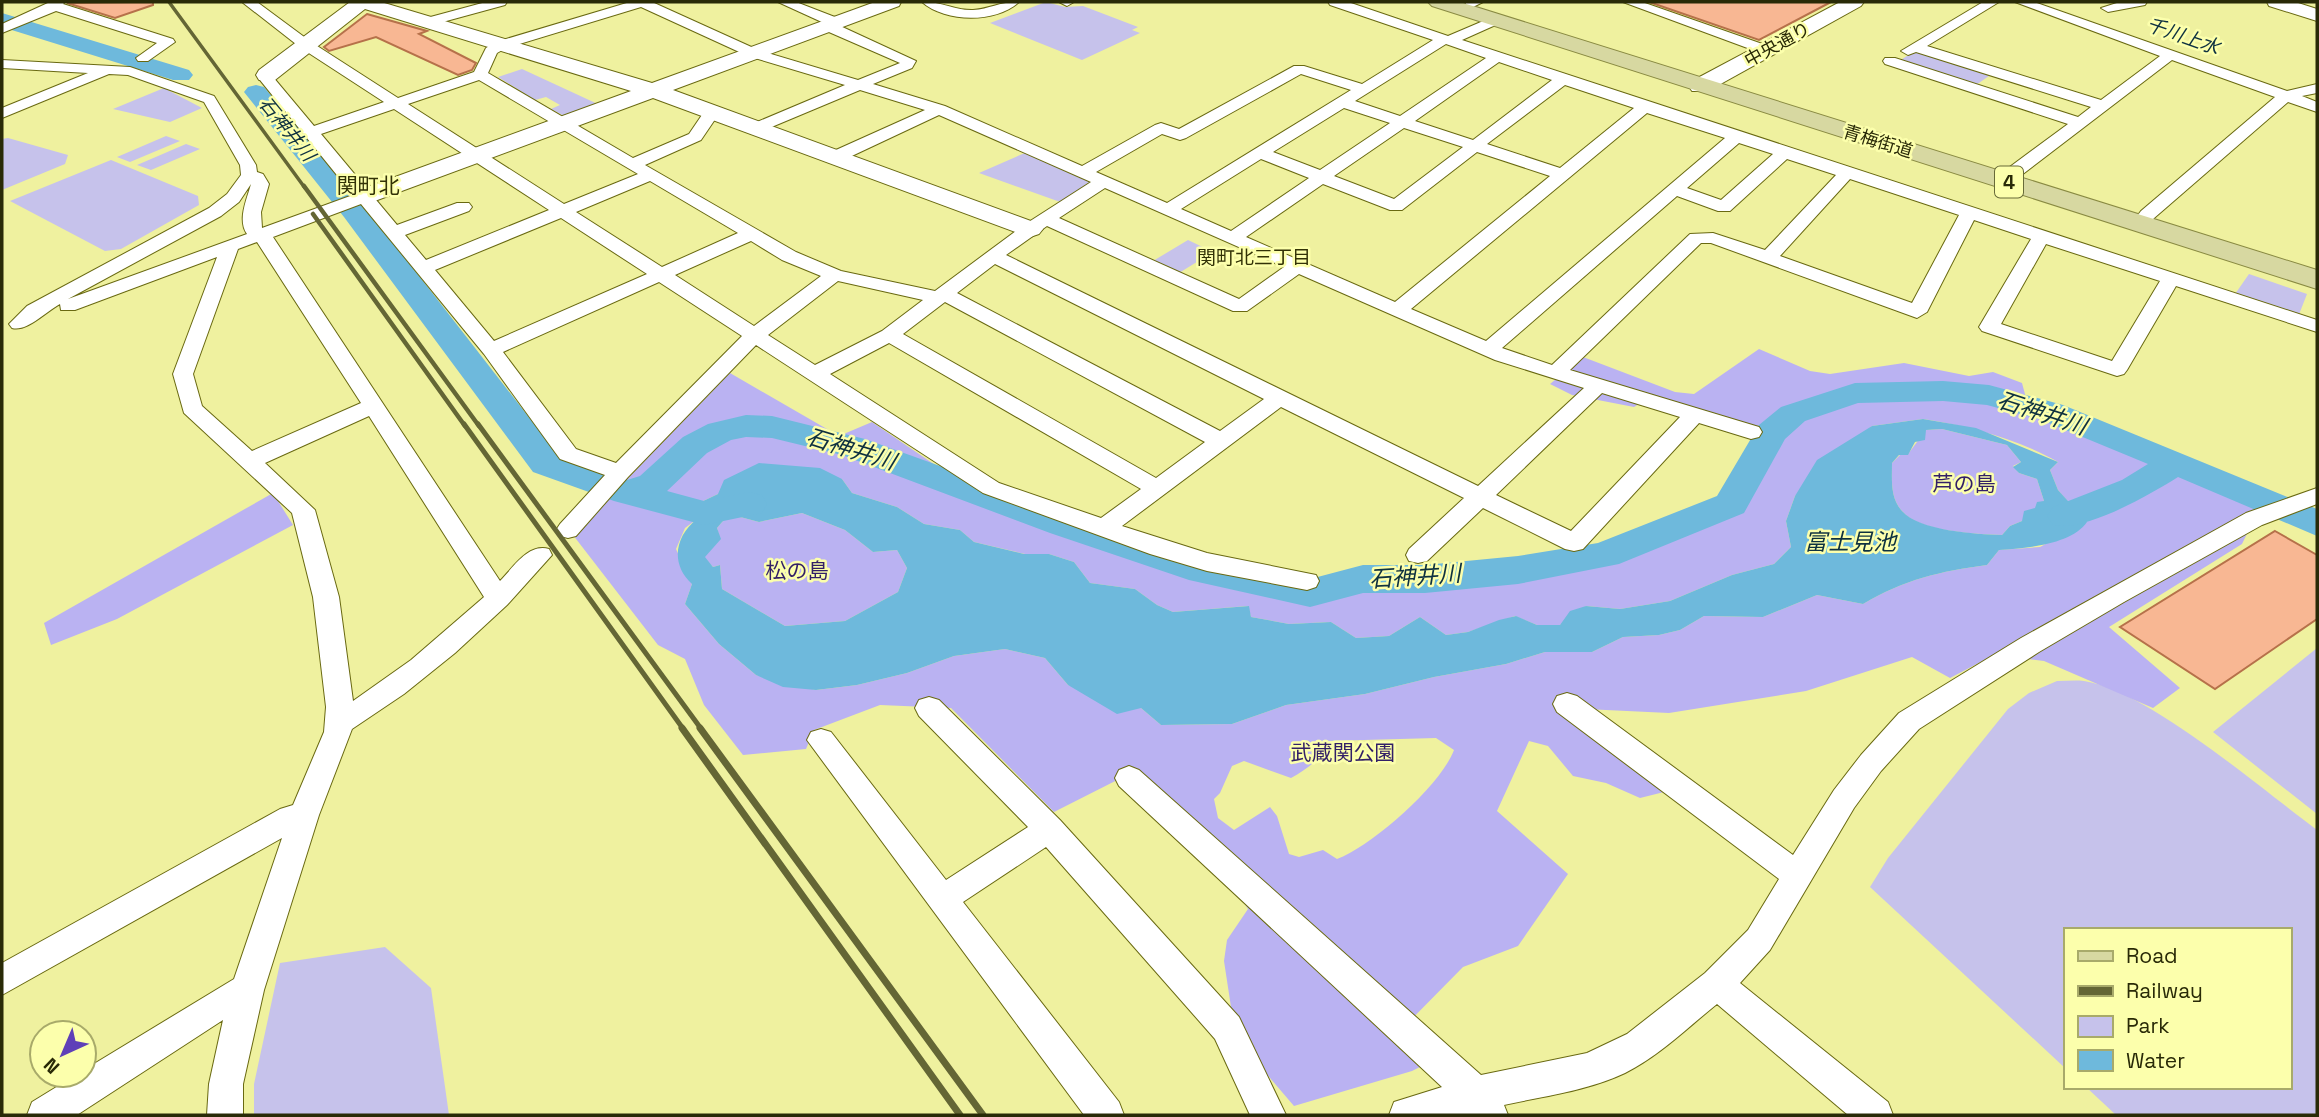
<svg xmlns="http://www.w3.org/2000/svg" width="2319" height="1117" font-family="'Space Grotesk','Noto Sans JP',sans-serif">
	<style>
		.green { fill: #c6c2eb }
		.forest { fill: #bab2f2; fill-rule: evenodd }
		.water { fill: #6eb9dc; fill-rule: evenodd }
		.lines { fill: none; stroke-linecap: round; stroke-linejoin: round }
		.river { fill: #6eb9dc; fill-rule: evenodd }
		.building { fill: #f8b793; stroke: #b6714a; stroke-width: 2 }
		.street-casing { stroke: #696911; stroke-width: 2 }
		.secondary-casing { stroke: #696911; stroke-width: 2 }
		.primary-casing { stroke: #898a42; stroke-width: 2 }
		.street { fill: #fff; fill-rule: evenodd }
		.secondary { fill: #fff; fill-rule: evenodd }
		.primary { fill: #d7d8a1; fill-rule: evenodd }
		.rail-far3 { stroke: #646635; stroke-width: 3.5 }
		.rail-far2 { stroke: #646635; stroke-width: 4.5 }
		.rail-far1 { stroke: #646635; stroke-width: 5 }
		.rail { stroke: #646635; stroke-width: 7 }
		.labels { text-anchor: middle; dominant-baseline: central; stroke-width: 5; stroke-linejoin: round; paint-order: stroke }
		.far-street-label { font-size: 18px; fill: #292a07; stroke: #fcffac }
		.far-water-label { font-size: 19px; font-style: italic; fill: #0e3140; stroke: #fcffac }
		.shield { fill: #fcffac; stroke: #686a38; stroke-width: 2 }
		.shield-label { font-size: 19px; font-weight: bold; fill: #292a07 }
		.far-neighbourhood-label { font-size: 19px; fill: #323206; stroke: #fcffac }
		.far-quarter-label { font-size: 21px; fill: #323206; stroke: #fcffac }
		.park-label { font-size: 21px; fill: #321f67; stroke: #fcffac }
		.water-label { font-size: 23px; font-style: italic; fill: #0e3140; stroke: #fcffac }
	</style>
	<rect width="100%" height="100%" fill="#eff19f"/>
	<path class="green" d="M1046 2 1065 7 1083 6 1138 27 1132 30 1140 33 1082 60 990 23Z
		M1915 51 1986 73 1989 76 1976 85 1899 61Z
		M522 69 602 106 564 116 551 109 560 105 546 97 535 100 498 77Z
		M164 88 202 108 170 122 113 109Z
		M166 136 180 141 130 162 117 157Z
		M8 138 68 155 65 164 2 190V139Z
		M186 144 200 149 151 170 137 165Z
		M1027 152 1095 183 1063 203 979 173Z
		M111 160 198 196 199 205 121 249 105 251 10 201Z
		M1188 240 1213 252 1179 273 1153 261Z
		M2249 274 2307 294 2298 317 2233 297Z
		M2317 648V814L2213 732Z
		M2057 681C2066 681 2076 680 2084 681 2147 690 2264 791 2317 830V1115H2116L2086 1087H2289V930H2065V1068L1870 887 1888 858 2008 709 2029 693Z
		M385 947 431 988 449 1115H254V1084L280 963Z"/>
	<path class="forest" d="M1759 349 1810 371 1830 374 1904 363 1969 376 1993 372 2022 383 2029 409 2262 503 2242 544 2109 627 2180 688 2153 708 2044 661 1994 655 1950 678 1912 657 1806 691 1669 713 1585 709 1664 792 1640 798 1606 783 1573 776 1548 746 1529 741 1497 811 1568 874 1518 946 1463 967 1396 1035 1428 1063 1412 1071 1294 1106 1264 1071 1231 1007 1224 961 1227 940 1248 909 1194 823 1137 770 1054 812 951 708 880 705 814 730 806 749 743 755 704 705 685 659 658 645 573 535 730 373 839 436 872 422 991 503 1068 532 1212 578 1319 597 1366 585 1413 584 1601 563 1733 509 1766 462 1773 432 1650 397 1634 407 1572 395 1550 384 1583 357 1675 392 1694 394ZM1923 419C1969 426 2018 439 2058 462L2050 470 2058 490 2086 522 2040 547 1999 550 1987 565C1941 571 1903 580 1863 604L1817 595 1763 617 1704 616 1680 630 1659 635 1623 637 1592 652H1545L1506 664 1434 677 1365 694 1286 705 1232 724 1161 725 1141 708 1068 685 1045 658 1005 649 954 656 907 673 857 685 816 690 756 675 719 644 685 604 692 584 676 549 685 528 697 519 699 503 718 494 842 479 852 493 897 507 924 524 960 530 974 542 1025 554H1049L1074 562 1090 583 1135 589 1157 605 1173 612 1248 606 1251 617 1289 624 1331 622 1356 638 1389 636 1420 617 1446 635 1468 632 1515 616 1537 625H1560L1586 606 1620 609 1670 601 1732 575 1774 564 1791 547 1786 521 1795 496 1872 426ZM1436 738 1454 750C1441 785 1372 846 1337 859L1323 850 1299 857 1289 854 1277 816 1270 807 1234 830 1218 818 1214 799 1220 793 1232 766 1244 761 1291 778C1307 769 1322 759 1328 741Z
		M1942 429 2007 445 2021 462 2013 466 2019 473 2037 479 2044 501 2022 521 2010 526 2002 535C1977 534 1919 532 1902 511 1890 498 1892 480 1892 463L1900 455 1908 454 1926 430Z
		M273 493 293 525 117 619 51 645 44 623Z
		M802 513 845 530 873 552 897 550 907 568 898 592 845 621 785 626 722 589 720 565 713 567 704 557 720 539 717 528 729 514 759 522Z"/>
	<path class="water" d="M1923 419 1976 428 2058 462 2050 470 2058 490 2087 522C2071 545 2026 548 1999 550L1987 565C1941 571 1903 580 1863 604L1817 595 1763 617 1704 616 1680 630 1659 635 1623 637 1592 652H1545L1506 664 1434 677 1365 694 1286 705 1232 724 1161 725 1141 708 1117 714 1068 685 1045 658 1005 649 954 656 907 673 857 685 816 690 783 687 756 675 719 644 685 604 692 584C670 564 675 536 697 519L699 503 718 494 724 480 759 463 820 468 842 479 852 493 897 507 924 524 960 530 974 542 1024 554H1049L1074 562 1090 583 1135 589 1157 605 1173 612 1249 606 1251 617 1289 624 1331 622 1356 638 1389 636 1420 617 1446 635 1468 632 1499 620 1516 616 1537 625H1560L1570 611 1586 606 1620 609 1670 601 1732 575 1774 564 1791 547 1786 521 1795 496 1817 460 1872 426ZM1942 429 2007 445 2021 462 2013 467 2019 473 2037 479 2044 501 2037 502 2035 508 2024 511 2022 521 2010 526 2002 535C1976 534 1919 531 1902 511 1890 498 1892 480 1892 463L1899 455H1908L1915 442 1925 440 1926 430ZM802 513 845 530 873 552 897 550 907 568 898 592 845 621 785 626 722 589 720 565 713 567 705 557 721 539 717 528 729 514 759 522Z"/>
	<g class="lines">
		<path class="river" d="M2 13 189 70 193 75 189 80H173L2 27Z
			M256 85 264 87 364 205 559 456 627 480 640 476 683 437 708 424 746 415 772 416 865 439 1076 515 1207 557 1310 579 1363 565H1425L1518 556 1598 543 1717 496 1759 425 1781 407 1855 383 1943 381 1989 385 2063 405 2317 509V536L2178 477C2151 494 2084 533 2053 525L2047 516 2053 507 2122 480 2148 464 2039 419 1987 405 1943 401 1858 403 1805 421 1785 439 1744 513 1619 564 1518 584 1425 593H1363L1310 607 1189 580 1050 533 842 455 772 438 746 437 731 440 707 453 667 491 704 501 749 492 762 495 767 504 762 513 704 525 614 501 533 472 344 217 244 92 248 87Z"/>
	</g>
	<path class="building" d="M153 2V5L115 18 67 3Z
		M1649 2H1831L1759 40Z
		M367 14 427 31 419 34 476 63 472 70 458 75 376 37 329 51 324 47Z
		M2275 531 2317 555V619L2215 689 2120 627Z"/>
	<g class="lines">
		<g class="street-casing">
			<path id="street" d="M50 2H65L63 4 173 39 175 42 148 61H138L136 58 157 43 56 11 2 33V24Z
				M242 2H257L311 42 398 98 474 72 486 48 496 42 630 2H652L758 50 858 80 900 63 822 29 820 26 824 23 778 2H796L840 19 842 22 838 25 916 61 912 68 873 84 945 106 1082 166 1155 125 1161 123 1179 129 1294 66H1304L1362 84 1433 40 1330 5 1328 2H1348L1448 36 1495 16 1502 20 1500 23 1462 40 2317 320V332L2176 286 2127 370 2124 374 2117 376 1982 331 1979 327 2031 239 1974 220 1927 312 1917 318 1711 243H1701L1570 370 1759 427 1762 432 1759 437 1751 439 1699 423 1583 549 1574 551 1565 549 1483 508 1427 561 1418 563 1409 561 1406 555 1409 549 1464 498 1281 407 1122 526 1207 553 1316 575 1319 581 1316 587 1307 590 1207 571 1150 554 983 493 756 345 628 477 576 536 568 538 560 536 556 530 560 524 605 475 560 459 484 354 361 204 273 237 500 581C513 568 528 543 549 549L552 555 507 605 455 653 404 694 352 729 319 815 264 990 243 1084V1115H207L209 1084 223 1020 77 1115H27L32 1102 76 1075H84V1070L234 979 282 838 2 995V963L280 809 293 805 324 732 326 707 313 597 292 513 184 413 173 374 217 257 75 310H61L60 304C45 312 27 332 12 328L9 324 27 306 209 208 227 194 241 175 240 165 204 102 128 75 109 74 2 118V108L88 73 2 68V60L130 67 214 96 256 165 257 172 263 174 269 184 261 212 262 228 353 195 260 80 258 77C262 71 265 70 272 72L273 77 314 126 384 102 301 48ZM641 7 748 56 845 85 750 125 748 128 750 131H762L860 90 925 110 827 154 825 158 827 162H839L939 115 1091 182 1024 225 935 291 841 271 796 252 645 165 701 140 720 112 718 109H706L689 134 633 158 488 73 497 53 506 48ZM1446 44 1486 58 1400 116 1355 101ZM1499 62 1552 80 1473 140 1415 121ZM1301 74 1351 90 1167 203 1096 172 1162 134 1180 140 1186 138ZM479 80 638 174 564 204 408 104ZM1565 85 1634 108 1560 168 1487 144ZM1344 108 1390 123 1320 170 1273 152ZM394 109 549 210 426 260 405 235 469 211 472 207 469 203H457L397 225 321 134ZM1647 113 1725 138 1486 341 1411 309ZM1404 128 1463 147 1394 199 1334 176ZM1739 143 1773 154 1721 200 1687 188ZM1477 152 1550 176 1395 302 1246 237 1323 184 1390 210H1402ZM1261 159 1309 178 1231 231 1181 209ZM1787 159 1836 175 1765 250 1713 233 1690 234 1552 365 1502 348 1677 196 1718 211H1730ZM1850 179 1959 215 1912 303 1780 256ZM650 181 738 233 662 267 576 212ZM251 184C247 199 237 220 247 234L68 299 221 216 239 202ZM1105 188 1284 267 1239 299 1059 218ZM561 218 647 274 494 341 435 270ZM1047 226 1233 311H1247L1299 274 1495 360 1584 388 1478 486 1006 255ZM751 241 782 260 821 276 754 326 675 275ZM257 242 361 403 252 451 202 406 193 374 238 249ZM2046 244 2160 281 2112 361 2001 324ZM995 264 1264 399 1220 431 957 293ZM838 281 923 300 882 331 815 365 768 335ZM659 282 742 336 616 463 576 449 503 352ZM945 302 1205 442 1156 478 903 334ZM889 343 1141 489 1101 518 999 483 830 374ZM1602 393 1680 417 1571 531 1496 495ZM369 416 484 597 411 660 353 701 339 597 315 510 265 463Z
				M486 2H507L505 5 428 26 421 22 423 19Z
				M922 2C941 1 956 11 973 10 990 9 1001 1 1019 2 996 23 946 23 922 2Z
				M1059 2H1074L1067 6Z
				M1466 2H1483L1471 8 1466 7Z
				M1623 2H1642L1771 47 1773 50 1766 54 1761 53Z
				M1983 2H1999L1927 46 2101 100 2160 56 2015 2H2034L2287 91 2317 84V93L2302 96 2317 102V112L2288 102 2153 219H2141L2138 215 2141 211 2275 97 2172 60 2019 177H2007L2005 173 2007 169 2068 124 1885 64 1883 61 1885 58H1895L2078 117 2091 107 1916 52 1908 55 1901 51Z
				M2120 2H2147L2145 5 2108 12 2101 8Z
				M2317 488V504L2262 525 2124 602 2039 652 1919 729 1881 771 1854 808 1770 950 1740 983 1888 1102 1893 1115H1848L1717 1004C1687 1028 1659 1056 1625 1073 1587 1091 1544 1096 1504 1105L1508 1115H1389L1394 1102 1442 1087 1119 786 1115 778 1119 770 1129 766 1139 770 1481 1075 1587 1053 1627 1034 1705 973 1748 930 1779 879 1557 712 1553 704 1557 696 1567 693 1577 696 1793 855 1834 790 1861 755 1899 713 2021 638 2246 513Z
				M929 697 939 700 1060 820 1239 1017 1286 1115H1250L1215 1039 1046 847 963 902 1119 1102 1124 1115H1084L807 740 811 732 821 729 831 732 946 880 1028 827 919 716 915 708 919 700Z"/>
		</g>
		<g class="secondary-casing">
			<path id="secondary" d="M350 2H381L652 83 875 2H901L899 6 673 90 1039 224 1043 229 1039 234 1030 237 1021 234 653 98 372 202 363 204 354 202 351 197 354 192 631 91 365 9 275 80H259L256 75 259 70Z
				M1840 2H1864L1861 6 1708 91H1692L1689 86 1692 81Z
				M2267 2H2295L2317 9V21L2269 6Z"/>
		</g>
		<g class="primary-casing">
			<path id="primary" d="M1428 2H1460L2317 270V289L1432 6Z"/>
		</g>
		<use href="#street" class="street"/>
		<use href="#secondary" class="secondary"/>
		<use href="#primary" class="primary"/>
		<path class="rail-far3" d="M169 2 305 188"/>
		<path class="rail-far2" d="M304 186 479 426
			M313 214 465 426"/>
		<path class="rail-far1" d="M464 424 684 730
			M478 424 702 730"/>
		<path class="rail" d="M682 728 960 1115
			M700 728 983 1115"/>
	</g>
	<g class="labels">
		<g class="far-street-label">
			<text transform="translate(1777 44) rotate(-29)">中央通り</text>
			<text transform="translate(1878 141) rotate(17)">青梅街道</text>
		</g>
		<g class="far-water-label">
			<text transform="translate(2183 36) rotate(19)">千川上水</text>
			<text transform="translate(287 129) rotate(51)">石神井川</text>
		</g>
		<rect class="shield" x="1995" y="166.5" width="28" height="31" rx="5"/>
		<g class="shield-label">
			<text x="2009" y="182">4</text>
		</g>
		<g class="far-neighbourhood-label">
			<text x="1254" y="257">関町北三丁目</text>
		</g>
		<g class="far-quarter-label">
			<text x="368" y="185">関町北</text>
		</g>
		<g class="park-label">
			<text x="1964" y="483">芦の島</text>
			<text x="797" y="570">松の島</text>
			<text x="1343" y="752">武蔵関公園</text>
		</g>
		<g class="water-label">
			<text transform="translate(2042 413) rotate(18)">石神井川</text>
			<text transform="translate(851 449) rotate(17)">石神井川</text>
			<text x="1850" y="542">富士見池</text>
			<text transform="translate(1415 576) rotate(-4)">石神井川</text>
		</g>
	</g>
	<rect width="2319" height="1117" fill="none" stroke="#292a07" stroke-width="7"/>
	<rect x="2064" y="928" width="228" height="161" fill="#fcffac" stroke="#a8aa6a" stroke-width="2"/>
	<rect x="2078" y="951" width="35" height="10" fill="#d7d8a1" stroke="#a8aa6a" stroke-width="2"/>
	<text x="2126" y="963" font-size="21" fill="#292a07">Road</text>
	<rect x="2078" y="986" width="35" height="10" fill="#646635" stroke="#a8aa6a" stroke-width="2"/>
	<text x="2126" y="998" font-size="21" fill="#292a07">Railway</text>
	<rect x="2078" y="1016" width="35" height="21" fill="#c6c2eb" stroke="#a8aa6a" stroke-width="2"/>
	<text x="2126" y="1033" font-size="21" fill="#292a07">Park</text>
	<rect x="2078" y="1050" width="35" height="21" fill="#6eb9dc" stroke="#a8aa6a" stroke-width="2"/>
	<text x="2126" y="1068" font-size="21" fill="#292a07">Water</text>
	<g transform="translate(63 1054) rotate(224)"><circle r="33" fill="#fcffac" stroke="#a8aa6a" stroke-width="2"/>
	<path d="M0-5L12 26L0 18L-12 26Z" fill="#5f40b8"/>
	<text y="-10" font-size="19" font-weight="bold" text-anchor="middle" fill="#292a07">N</text>
	</g>
</svg>
